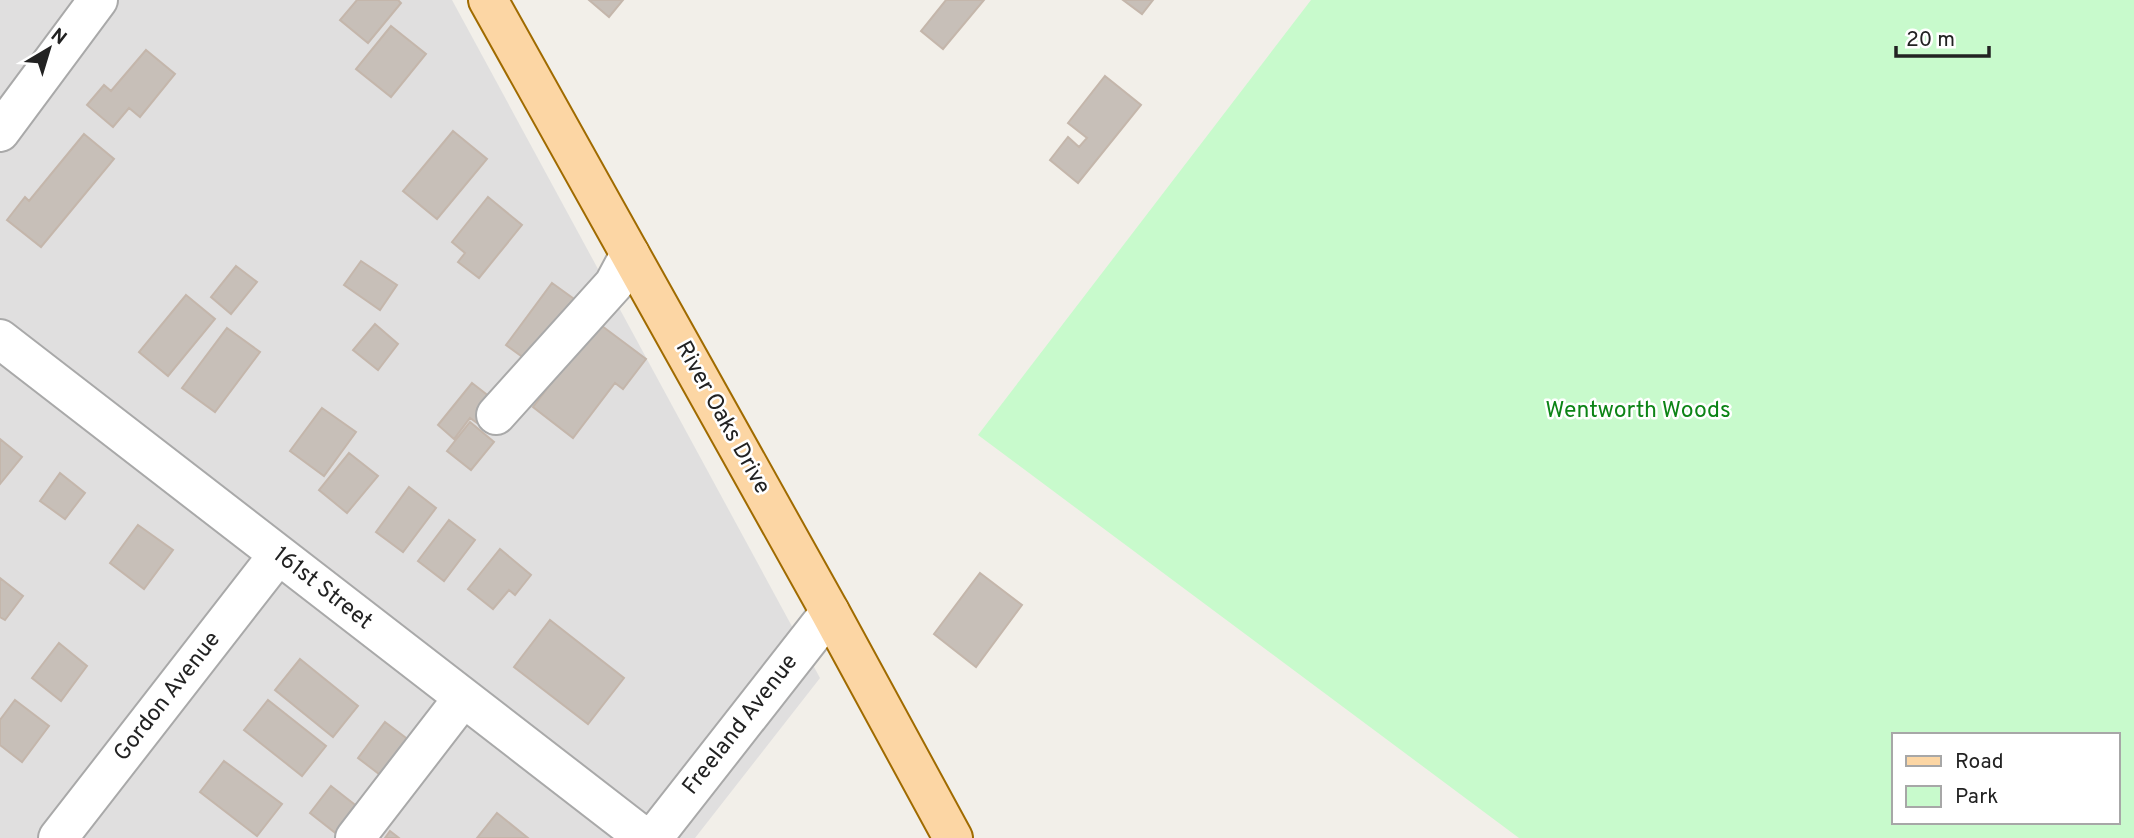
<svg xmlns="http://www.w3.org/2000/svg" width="2134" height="838" font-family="Overpass,sans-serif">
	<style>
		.residential { fill: #e0dfdf }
		.park { fill: #c8facc; fill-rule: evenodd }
		.building { fill: #c7bfb8; stroke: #c4b6ab; stroke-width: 2 }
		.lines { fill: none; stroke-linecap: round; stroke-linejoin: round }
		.minor-casing { stroke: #a9a9a9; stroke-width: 42 }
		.major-casing { stroke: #a06b00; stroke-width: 42 }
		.minor { stroke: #fff; stroke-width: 38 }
		.major { stroke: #fcd6a4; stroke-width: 38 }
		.labels { text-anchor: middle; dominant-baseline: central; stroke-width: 5; stroke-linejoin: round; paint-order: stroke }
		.park-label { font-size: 23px; fill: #0c8416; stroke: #fff }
		.street-label { font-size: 23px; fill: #222; stroke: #fff }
	</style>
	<rect width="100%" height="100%" fill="#f2efe9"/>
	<path class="residential" d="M0 0H452L820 678 695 838H0Z"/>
	<path class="park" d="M1311 0H2134V838H1519L978 435ZM1894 735H2118V822H1894Z"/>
	<path class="building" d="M357 0H398L401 3 368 43 340 20Z
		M589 0H623L609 17Z
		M946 0H984L943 49 921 31Z
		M1123 0H1153L1142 14Z
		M391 26 426 54 391 97 356 69Z
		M146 50 175 74 140 117 129 108 113 127 87 105 104 85 111 91Z
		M1105 76 1141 105 1078 183 1050 160 1068 137 1079 147 1087 138 1068 123Z
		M453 131 487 159 437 219 403 191Z
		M84 134 114 159 41 247 7 220 25 197 29 201Z
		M488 197 522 225 479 278 458 262 465 253 452 242Z
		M361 261 397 285 380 310 344 285Z
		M236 266 257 282 231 314 211 297Z
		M552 283 581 304 535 366 506 345Z
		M186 295 215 319 168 376 139 352Z
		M598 323 646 359 623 389 615 383 573 438 533 407Z
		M375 324 398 344 378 370 353 350Z
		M227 328 260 352 215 412 182 388Z
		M472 383 495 401 477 423 470 418 454 439 438 425Z
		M322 408 356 432 324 476 290 451Z
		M470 422 494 442 471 470 447 451Z
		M0 439 22 457 0 484Z
		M349 453 378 476 347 513 319 490Z
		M60 473 85 493 65 519 40 501Z
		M409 487 436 508 403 552 376 532Z
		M449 520 475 540 444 581 418 561Z
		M138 525 173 550 144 589 110 563Z
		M500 549 531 575 515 595 509 590 493 609 468 589Z
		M980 573 1022 605 976 667 934 634Z
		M0 578 23 596 5 620 0 617Z
		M550 620 624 678 588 724 514 667Z
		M59 643 87 666 61 701 32 678Z
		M300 659 358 706 333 737 275 690Z
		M15 700 49 726 22 762 0 745V720Z
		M268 700 326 746 302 776 244 730Z
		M385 722 410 741 383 777 358 758Z
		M224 761 282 804 257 836 200 792Z
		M331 786 359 808 338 835 310 813Z
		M497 813 528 838H477Z
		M390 831 399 838H385Z"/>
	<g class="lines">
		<g class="minor-casing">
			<path id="minor" d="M0 132 98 0
				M0 339 645 838
				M496 415 614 284 630 254
				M58 838 278 555
				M355 838 463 698
				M653 838 830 612"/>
		</g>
		<g class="major-casing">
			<path id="major" d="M488 0 830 612 953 838"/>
		</g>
		<use href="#minor" class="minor"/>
		<use href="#major" class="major"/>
	</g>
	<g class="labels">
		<g class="park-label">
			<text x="1638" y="411">Wentworth Woods</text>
		</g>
		<g class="street-label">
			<text transform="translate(722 418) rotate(61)">River Oaks Drive</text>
			<text transform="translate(322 589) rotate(38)">161st Street</text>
			<text transform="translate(168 697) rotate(-52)">Gordon Avenue</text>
			<text transform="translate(741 725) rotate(-52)">Freeland Avenue</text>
		</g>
	</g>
	<rect x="1892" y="733" width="228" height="91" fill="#ffffff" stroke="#a7a7a7" stroke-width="2"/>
	<rect x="1906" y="756" width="35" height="10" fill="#fcd6a4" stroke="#a7a7a7" stroke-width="2"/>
	<text x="1955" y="768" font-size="21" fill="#222222">Road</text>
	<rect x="1906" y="786" width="35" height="21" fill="#c8facc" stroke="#a7a7a7" stroke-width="2"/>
	<text x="1955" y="803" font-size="21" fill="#222222">Park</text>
	<g transform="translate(49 49) rotate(38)" stroke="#ffffff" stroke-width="5" paint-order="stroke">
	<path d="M0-5L12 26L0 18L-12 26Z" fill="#222222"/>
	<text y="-10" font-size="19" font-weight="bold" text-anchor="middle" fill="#222222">N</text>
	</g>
	<path d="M1896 46v10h93v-10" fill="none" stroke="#222222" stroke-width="3.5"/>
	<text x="1906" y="46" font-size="21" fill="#222222" stroke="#ffffff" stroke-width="5" paint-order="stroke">20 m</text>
</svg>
